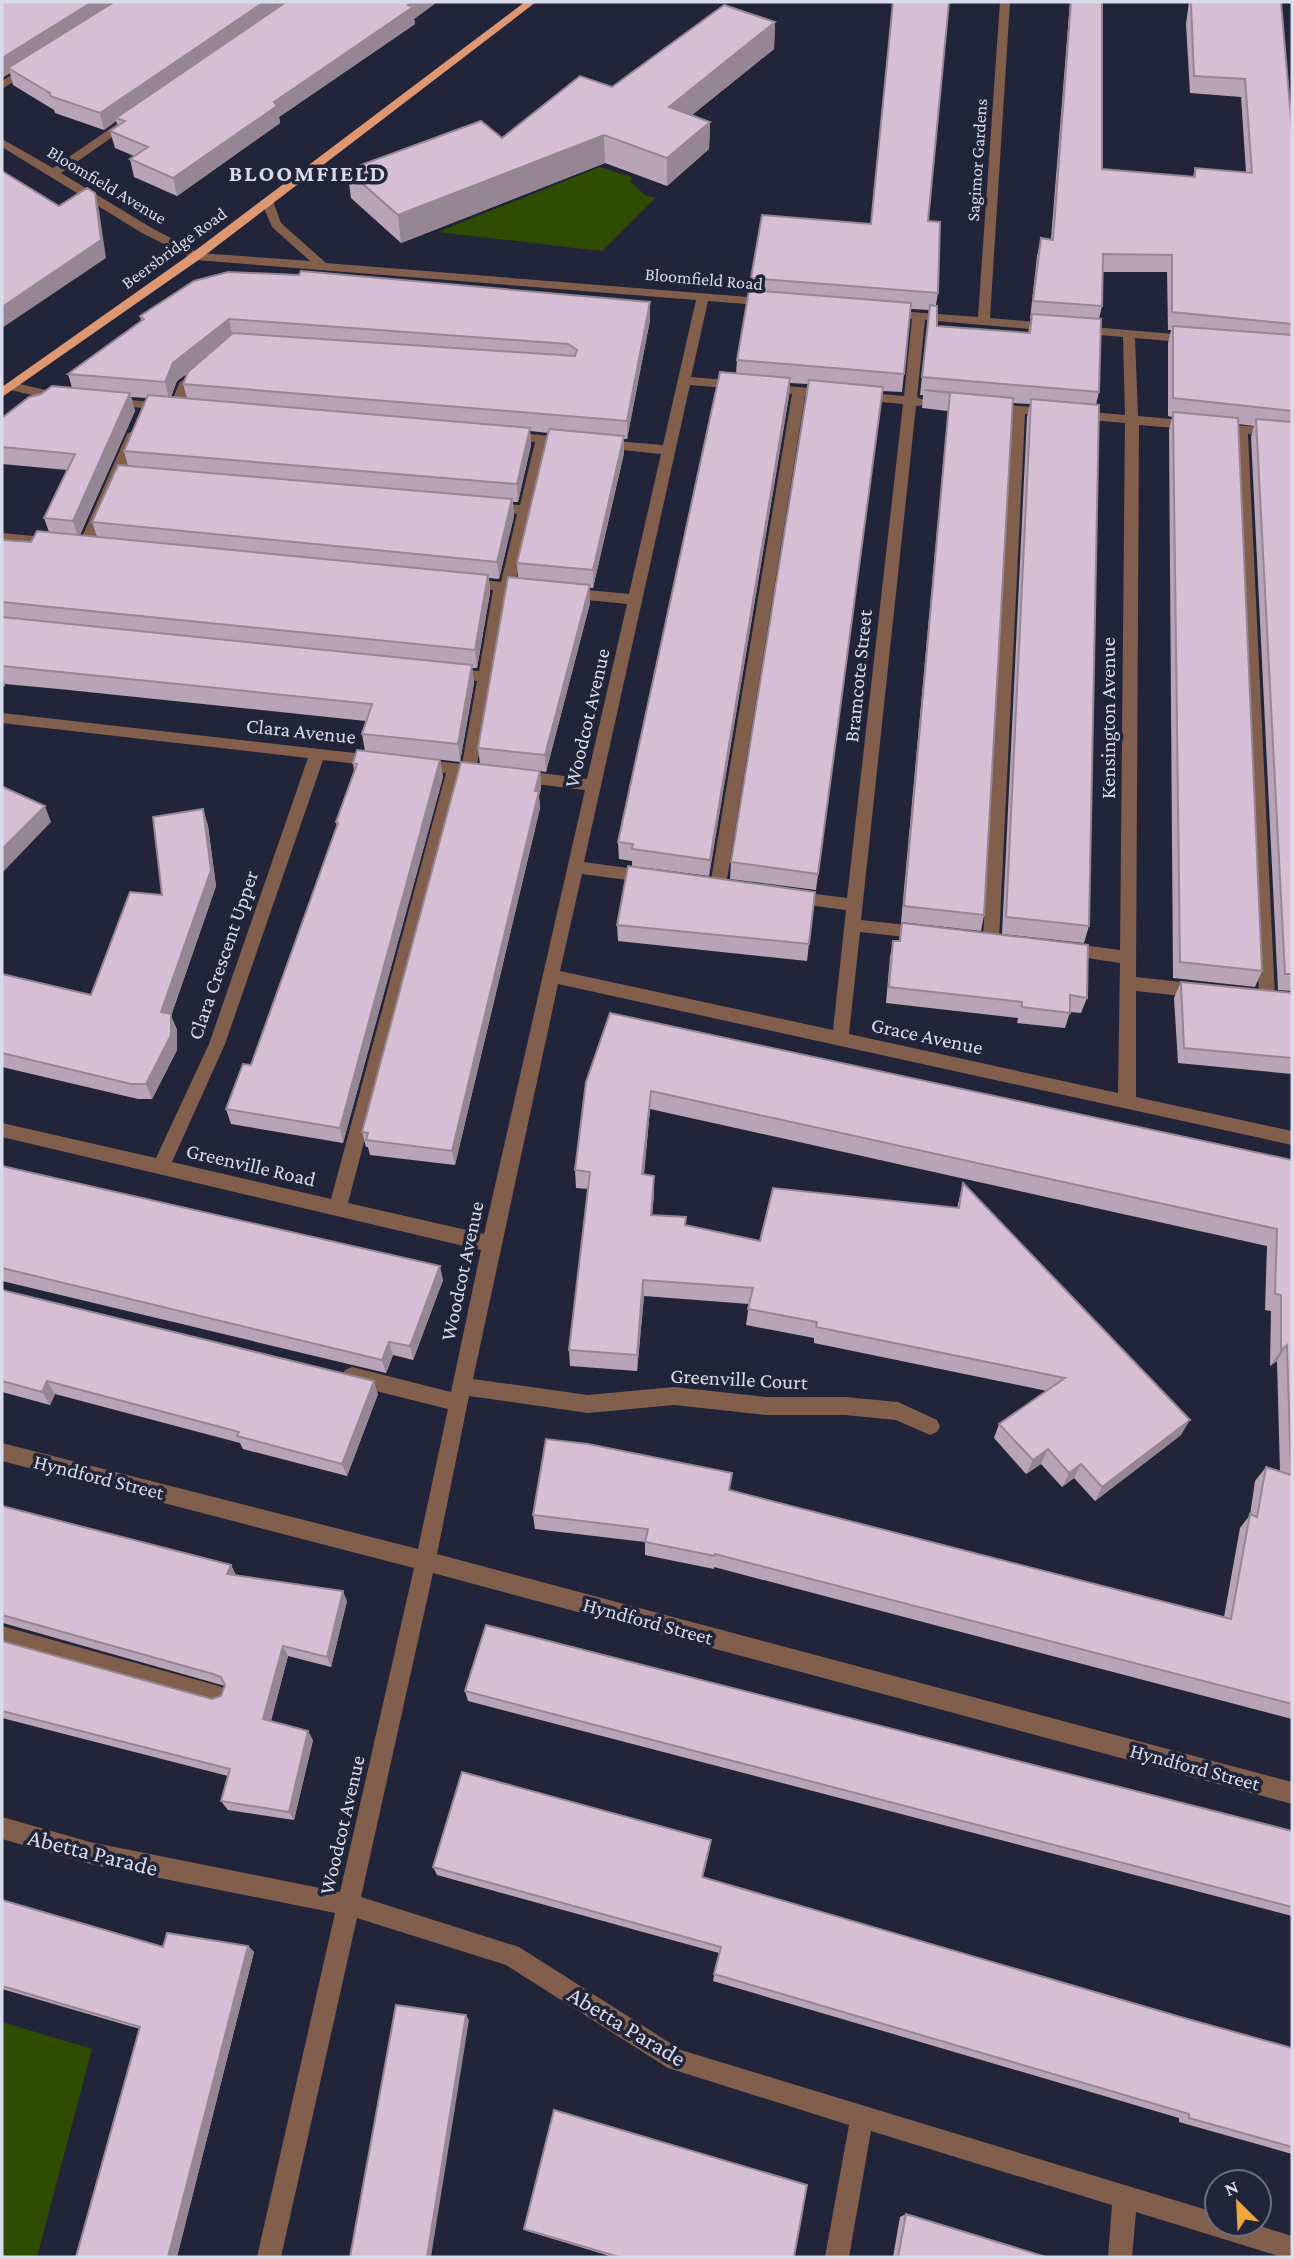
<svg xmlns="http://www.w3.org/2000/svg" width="1294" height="2259" font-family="'Crimson Pro',serif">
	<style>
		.green { fill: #2e4d00 }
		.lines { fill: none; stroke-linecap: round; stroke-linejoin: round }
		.minor { fill: #825f4d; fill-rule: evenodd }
		.major { fill: #de9771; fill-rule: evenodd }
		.wall { fill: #b8a4b6; fill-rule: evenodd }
		.shaded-wall { fill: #968694 }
		.building { fill: #d6bfd4; stroke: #968694; stroke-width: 2 }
		.labels { text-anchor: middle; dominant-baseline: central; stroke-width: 7; stroke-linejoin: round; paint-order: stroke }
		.far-street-label { font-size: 18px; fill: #d8dbe9; stroke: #222539 }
		.street-label { font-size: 21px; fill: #d8dbe9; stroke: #222539 }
		.far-district-label { font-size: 23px; font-weight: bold; letter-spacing: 2px; fill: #d8dbe9; stroke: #222539 }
		.near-street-label { font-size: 24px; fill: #d8dbe9; stroke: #222539 }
	</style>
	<rect width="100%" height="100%" fill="#222539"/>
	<path class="green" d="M600 167 632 177 631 182 645 195 655 198 602 251 438 232Z
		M2 2022 92 2049 37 2257H2Z"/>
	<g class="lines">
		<path class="minor" d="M1000 2H1010L990 318 1196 336 1198 339 1192 343 1135 338 1138 416 1292 430V438L1248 434 1275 997 1267 1004 1259 997 1235 433 1139 425 1136 977 1200 984 1208 991 1200 998 1136 991V1097L1292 1131V1145L558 984 473 1379 588 1395 674 1387 766 1397H845L898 1402 937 1420 940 1426 937 1432 930 1435 896 1420 845 1415H766L674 1405 588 1413 469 1396 437 1554 1292 1782V1804L433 1573 361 1897 519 1947 681 2050 1217 2213V2224H1253L1292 2236V2257H1282L1136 2212 1132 2257H1108L1112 2205 871 2131 849 2257H825L849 2125 668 2068 506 1965 357 1918 281 2257H257L335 1913 90 1864 2 1839V1817L90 1842 340 1892 414 1568 2 1461V1443L418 1549 448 1409 352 1385 345 1382 342 1376 345 1370 352 1367 451 1392 481 1250 2 1137V1123L156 1158 209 1044 308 758 2 723V713L381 756 384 760 381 764 376 766 323 760 225 1044 172 1162 331 1199 446 773 418 771 410 765 418 759 462 764 477 681 451 678 444 673 451 668 479 671 493 590 466 588 459 583 466 578 501 582 517 514 491 511 484 507 491 503 520 505 535 442 509 440 502 436 509 432 573 438V444H548L515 583 533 586 535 589 528 594 507 592 477 765 485 767 488 771 480 777 461 775 348 1203 484 1234 585 790 518 782 510 776 518 770 587 779 627 604 567 598 560 593 567 588 629 594 661 454 603 448 596 444 603 440 663 445 696 300 196 260 142 233 2 147V139L53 168 127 117H135V121L61 173 150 227 199 253 310 261 272 227 261 201 267 197 273 201 281 223 326 263 774 299 776 302 770 306 708 301 691 377 739 381 745 385 739 389 690 385 584 862 650 871 658 877 650 883 582 874 560 971 833 1030 846 910 792 903 784 897 792 891 847 898 903 404 858 400 851 396 858 392 904 396 912 319 885 316V310L978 317ZM925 320 1123 337 1125 415 1078 411 1071 415 1078 419 1125 423 1120 950 1067 943 1059 949 1067 955 1120 963 1118 1093 849 1034 860 932 924 939 932 933 924 927 861 920 916 406 926 405 928 402 917 397Z
			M27 65 37 67 2 89V81Z
			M202 367 208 371 190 388 181 410 111 406 104 402 111 398 171 404 179 383Z
			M11 382 67 395 69 398 62 402 6 389 5 386Z
			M767 384 830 390 837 394 830 398 805 396 726 886 718 892 710 886 792 394 762 391 761 388Z
			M990 404 1050 408 1057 412 1050 416 1025 414 999 939 991 945 983 939 1012 414 985 411 983 408Z
			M134 430 141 434 92 546 90 549H80L78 546 127 434Z
			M2 533 55 538 62 543 55 548 2 543Z
			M2 1626 219 1686 226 1689 229 1696 226 1703 219 1706 2 1646Z"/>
		<path class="major" d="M525 2H536L200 259 2 397V387L192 253Z"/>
	</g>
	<path class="wall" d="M2 2H437L414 19 415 24 279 117 280 123 177 196 134 177 130 159 134 156 115 148 110 131 118 126 116 121 104 130 55 113 54 110 13 85 10 73 2 78Z
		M1070 2H1102V169L1193 177 1195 168 1246 172 1241 97 1190 93 1186 24 1189 2H1281L1292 130V991L1278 990 1251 437 1254 426 1238 424 1262 971 1255 987 1173 978 1169 430 1172 417 1168 416V343L1171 330H1168L1167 272H1103L1102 306 1099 319V392L1096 405 1089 926 1084 943 1002 934 1027 417 1030 404 1012 403 984 915 981 931 901 922 948 411 922 408 923 395H920L929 310 911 309 902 392 882 391 816 890 730 879 731 862 808 384 790 383 789 396 709 876 632 866V861L619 859 618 842 736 374 737 360 751 290V278L871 224 928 221 938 293 936 305 937 326 1028 333 1031 319H1030L1037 256 1041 238 1051 239Z
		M775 22 774 49 692 115 710 122 709 149 667 186 605 163 401 243 351 198 347 170 502 138Z
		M140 316 650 320 627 439H624V453L593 588H590V603L546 772 540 771 541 788 539 796 540 808 455 1165 370 1155 368 1147H366L362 1132 480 764 478 748 518 578 517 563 548 433 530 431 531 445 518 502H513L514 516 499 579 489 578 490 593 477 668H472L474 683 460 762 392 754 440 760 443 777 343 1143 231 1124 226 1109 251 1065 337 827 336 822 354 771 353 763 365 751 362 734 366 721 59 689 5 684 4 687 2 686V540L31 542 49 532 44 518 67 470 2 464V418L72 388 68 374 141 321ZM188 373 183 384 187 398 171 397 177 381ZM131 397 147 398 124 451 128 466 92 522 97 537 80 535 135 411Z
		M203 809 208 826 216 886 171 1016 177 1030V1050L152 1099H138L2 1067V974L91 995 162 895Z
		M815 892 807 961 618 941 617 925Z
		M902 923 1087 998 1081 1013 1070 1012 1065 1028 1017 1023 1018 1018 886 1003 890 957 893 941H899Z
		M1181 982 1292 993V1074L1178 1063 1174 998Z
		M586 1082 1292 1160V1719L714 1567V1569L645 1555V1542L535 1529 533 1515 730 1490 1224 1617 1240 1528 1250 1515 1255 1481 1266 1467 1280 1472 1277 1361 1270 1366 1271 1311 1265 1310 1267 1246 650 1109 644 1175 654 1176V1193L652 1215 685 1225 760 1241 957 1208 963 1183 1181 1435 1095 1501 1074 1478 1062 1487 1041 1464 1026 1474 994 1438 999 1424 1047 1391 814 1343V1338L746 1325 749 1304 644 1296 637 1371 570 1366 569 1350 588 1189 576 1188 575 1170Z
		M2 1166 443 1280 413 1360 393 1355 386 1373 2 1281Z
		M2 1290 378 1394 347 1476 243 1449 240 1443 55 1394 50 1405 2 1392Z
		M2 1506 231 1565 236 1575 347 1601 331 1667 288 1656 271 1721 313 1740 294 1820 228 1810 221 1801 228 1776 2 1718V1641L212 1699 221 1696 225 1686 3 1623 2 1624Z
		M465 1691 1292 1831V1916L468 1701Z
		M710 1848 703 1877 1177 2016 1292 2048V2154L1179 2122V2118L713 1981 719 1953 437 1875 433 1867Z
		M2 1900 163 1947 248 1946 254 1952 177 2257H76L140 2029 2 1989Z
		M906 2214 1046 2257H893L900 2217Z
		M524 2229 794 2257H613L527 2231Z"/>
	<path class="shaded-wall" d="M92 2H122L8 68 10 73 2 78V58Z
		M264 2H292L116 118V121L104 130 100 113Z
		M412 2H437L414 19 415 24 279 117 280 123 177 196 173 178 274 102Z
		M775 22 774 49 668 134 669 107Z
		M710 122 709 149 667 186V158Z
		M604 135 605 163 401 243 398 215Z
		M95 193 99 210 106 258 2 328V307Z
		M650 302V320L627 439V421Z
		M229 319 233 337 177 381 169 400 165 382 173 363Z
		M790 378 789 396 709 876 710 860Z
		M130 393 135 411 78 538 73 521Z
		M530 428 531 445 518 502 517 484Z
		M624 436V453L593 588V570Z
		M512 499 514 516 499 579 497 562Z
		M488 575 490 593 477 668 475 650Z
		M590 585V603L546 772 545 755Z
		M472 665 474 683 460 762 458 744Z
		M2 676 5 684 4 687 2 682Z
		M440 760 443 777 343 1143 340 1128Z
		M540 771 541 788 539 796 540 808 455 1165 452 1151 535 791Z
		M45 806 51 822 2 873V849Z
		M203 809 208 826 216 886 171 1016 177 1030V1050L152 1099 146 1084Z
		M651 1091 650 1109 642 1192V1174Z
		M654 1176V1193L651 1232V1215Z
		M440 1266 443 1280 413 1360 410 1346Z
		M643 1280 644 1296 637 1371V1355Z
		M389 1342 393 1355 386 1373 382 1360Z
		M1287 1345 1277 1361 1270 1366 1281 1350Z
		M47 1381 55 1394 50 1405 42 1392Z
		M374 1381 378 1394 347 1476 342 1464Z
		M1190 1420 1181 1435 1095 1501 1102 1487Z
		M1048 1449 1041 1464 1026 1474 1033 1460Z
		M1081 1464 1074 1478 1062 1487 1069 1473Z
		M231 1565 236 1576 227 1574Z
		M343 1591 347 1601 331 1667 327 1657Z
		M283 1646 288 1656 269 1728 263 1719Z
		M308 1731 313 1740 294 1820 289 1812Z
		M248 1946 254 1952 177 2257H168Z
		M466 2015 469 2020 431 2257H427Z"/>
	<path class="building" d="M2 2H92L2 58Z
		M114 2H264L100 113 50 96V93L8 68Z
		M286 2H412L408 5 413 7 274 102 277 106 173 178 130 159 148 147 110 131 125 121 116 118Z
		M893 2H949L928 221 940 222 938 293 751 278 762 215 871 224Z
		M1071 2H1102V169L1195 177V168L1252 173 1245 79 1194 76 1191 2H1281L1292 130V324L1172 312V255L1103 254 1102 306 1033 301 1041 238 1053 240Z
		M724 5 775 22 669 107 710 122 667 158 604 135 398 215 347 170 481 121 502 138 580 76 612 87Z
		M2 171 59 206 87 188 95 193 101 240 2 307Z
		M301 271 650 302 627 421 183 384 188 372 233 333 575 356 577 350 568 344 229 319 173 363 165 382 68 374 144 319 140 316 194 281 228 272 299 275Z
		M749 290 911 303 904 374 737 360Z
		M930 305 937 306V326L1030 333 1032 314 1101 319 1099 392 922 377Z
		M1173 326 1292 335V411L1173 398Z
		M720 372 790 378 710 860 632 849 633 844 618 842Z
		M809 380 883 387 818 874 731 862Z
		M52 386 130 393 73 521 44 518 75 454 2 447V418L29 397 41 394Z
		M924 390 1013 398 984 915 904 906 950 393Z
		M148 395 530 428 517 484 124 451Z
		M1031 399 1099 405 1089 926 1006 917Z
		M1173 412 1238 418 1262 971 1180 962Z
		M1256 419 1292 422V974H1285Z
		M549 429 624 436 593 570 517 563Z
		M118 465 512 499 497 562 92 522Z
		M37 531 488 575 475 650 2 602V540L31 542Z
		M508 577 590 585 545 755 478 748Z
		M2 617 472 665 458 744 362 734 372 704 2 666Z
		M357 750 440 760 340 1128 226 1109 243 1064 251 1065 338 823 336 822 357 764 353 763Z
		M461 762 540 771 535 791H539L452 1151 366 1140 368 1133 362 1132Z
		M3 787 45 806 2 849V788Z
		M203 809 211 870 161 1012 171 1014V1035L146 1084H131L2 1053V974L91 995 130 892 162 895 153 817Z
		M628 866 815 892 809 944 617 925Z
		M902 923 1088 945 1087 998 1070 995V1013L1022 1007V1002L889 987 893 941H900Z
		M1181 982 1292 993V1058L1184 1048Z
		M610 1013 1292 1160V1704L715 1554V1556L645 1542 648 1529 533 1515 546 1439 588 1444 732 1473 729 1490 1231 1619 1250 1514 1257 1517 1266 1467 1291 1475 1287 1345 1281 1350V1295L1275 1294 1277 1229 651 1091 642 1174 654 1176 651 1215 686 1217 685 1225 760 1241 773 1188 959 1208 963 1183 1190 1420 1102 1487 1081 1464 1069 1473 1048 1449 1033 1460 999 1424 1065 1378 816 1327 817 1322 748 1309 753 1288 643 1280 637 1355 569 1350 590 1172 575 1170 586 1082Z
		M2 1166 440 1266 410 1346 389 1342 382 1360 2 1268Z
		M2 1290 374 1381 342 1464 237 1436 239 1432 47 1381 42 1392 2 1381Z
		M2 1506 231 1565 227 1574 343 1591 327 1657 283 1646 263 1719 308 1731 289 1812 221 1801 230 1769 2 1711V1641L212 1699 221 1696 225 1685 221 1677 213 1674 2 1615Z
		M486 1625 1292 1831V1907L465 1691Z
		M462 1772 711 1840 702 1877 1177 2016 1292 2048V2147L1189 2118V2114L714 1974 721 1947 433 1867Z
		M2 1900 163 1947 167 1933 248 1946 168 2257H76L140 2027 2 1986Z
		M396 2005 466 2015 427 2257H350Z
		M554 2110 807 2185 794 2257H619L524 2229Z
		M906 2214 1046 2257H898Z"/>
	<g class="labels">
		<g class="far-street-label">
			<text transform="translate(977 160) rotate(-86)">Sagimor Gardens</text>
			<text transform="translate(107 185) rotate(31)">Bloomfield Avenue</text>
			<text transform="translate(174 248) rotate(-36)">Beersbridge Road</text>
			<text transform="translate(704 279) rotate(5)">Bloomfield Road</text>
		</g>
		<g class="street-label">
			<text transform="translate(858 676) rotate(-84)">Bramcote Street</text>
			<text transform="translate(587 718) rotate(-77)">Woodcot Avenue</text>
			<text transform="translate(1108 718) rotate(-90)">Kensington Avenue</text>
			<text transform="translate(301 731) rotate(6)">Clara Avenue</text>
			<text transform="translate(223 955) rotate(-71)">Clara Crescent Upper</text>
			<text transform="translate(927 1036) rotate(12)">Grace Avenue</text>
			<text transform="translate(251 1165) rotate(13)">Greenville Road</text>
			<text transform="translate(462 1271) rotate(-78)">Woodcot Avenue</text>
			<text transform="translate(739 1379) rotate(3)">Greenville Court</text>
			<text transform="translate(99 1477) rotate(14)">Hyndford Street</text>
			<text transform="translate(648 1621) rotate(15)">Hyndford Street</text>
			<text transform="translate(1195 1767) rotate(15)">Hyndford Street</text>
			<text transform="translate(342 1825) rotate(-77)">Woodcot Avenue</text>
		</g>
		<g class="far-district-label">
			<text x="308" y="173">BLOOMFIELD</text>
		</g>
		<g class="near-street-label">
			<text transform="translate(93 1852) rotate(14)">Abetta Parade</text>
			<text transform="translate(627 2026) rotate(31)">Abetta Parade</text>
		</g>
	</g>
	<rect width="1294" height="2259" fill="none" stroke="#d8dbe9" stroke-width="7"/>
	<g transform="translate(1238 2203) rotate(336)"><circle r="33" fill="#222539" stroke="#6b6e7f" stroke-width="2"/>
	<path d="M0-5L12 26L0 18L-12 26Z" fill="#eea83c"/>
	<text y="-10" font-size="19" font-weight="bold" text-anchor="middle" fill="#d8dbe9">N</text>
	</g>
</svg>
